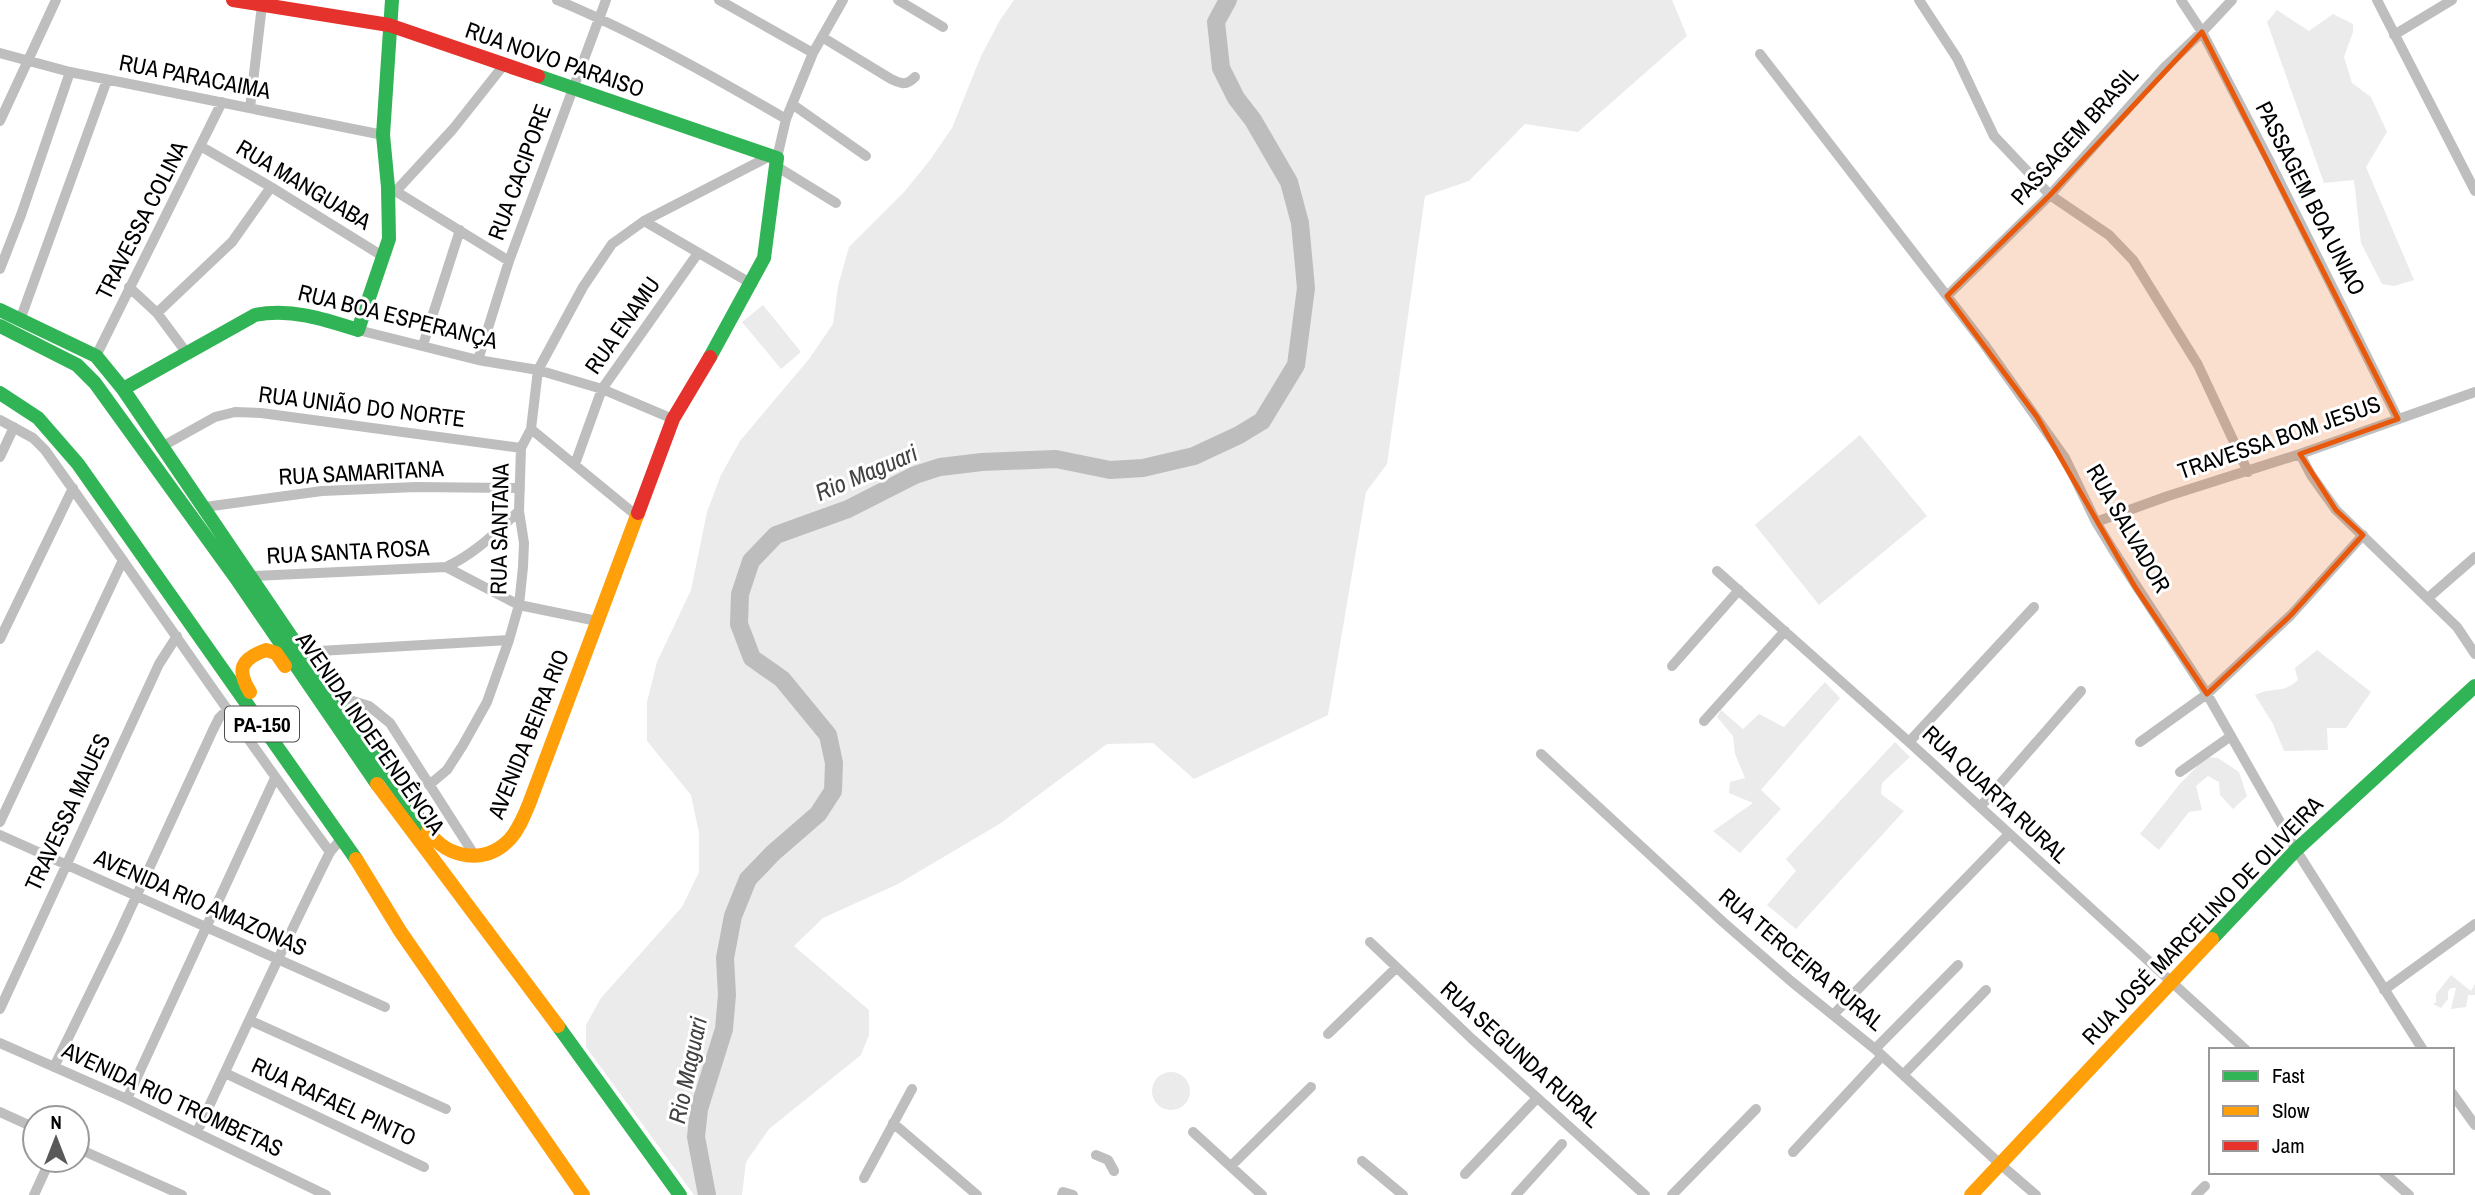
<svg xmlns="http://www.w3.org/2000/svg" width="2475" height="1195" font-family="'Archivo Narrow',sans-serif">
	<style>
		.green { fill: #ebebeb }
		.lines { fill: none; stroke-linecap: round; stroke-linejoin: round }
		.river { stroke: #bdbdbd; stroke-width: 18 }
		.street { stroke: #bebebe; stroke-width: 10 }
		.fast { stroke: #30b455; stroke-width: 14 }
		.slow { stroke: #ff9f0a; stroke-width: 14 }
		.jam { stroke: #e5322d; stroke-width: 14 }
		.marked { fill: #e8590c; fill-opacity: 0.2; stroke: #e8590c; stroke-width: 5; stroke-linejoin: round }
		.labels { text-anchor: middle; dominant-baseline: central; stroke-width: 6; stroke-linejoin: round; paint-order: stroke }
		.shield { fill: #fff; stroke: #4c4c4c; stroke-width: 2 }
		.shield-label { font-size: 21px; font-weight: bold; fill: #000 }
		.street-label { font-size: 23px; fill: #000; stroke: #fff }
		.water-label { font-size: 24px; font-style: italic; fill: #424242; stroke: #fff }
	</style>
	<rect width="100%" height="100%" fill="#fff"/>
	<path class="green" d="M1014 0H1672L1687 36 1578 132 1525 124 1469 181 1425 196 1387 464 1366 492 1328 715 1194 779 1153 743 1107 744 1001 823 898 884 823 918 794 946 869 1010V1035L861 1055 769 1129 746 1162 742 1195H694L586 1047V1025L601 998 682 907 699 872V833L691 795 647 741V702L657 662 691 590 707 512 721 475 740 441 809 359 833 324 838 286 849 247 905 191 930 160 952 128 981 56 1000 20Z
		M2277 10 2309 31 2333 14 2353 24V32L2344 57 2352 83 2371 97 2387 132 2366 167 2414 280 2394 286 2382 284 2361 243 2354 180 2324 183 2267 22Z
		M763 305 801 352 781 369 742 322Z
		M1860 435 1927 516 1819 605 1755 525Z
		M2317 650 2371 692 2346 728H2327L2328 750 2284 751 2273 724 2255 695C2272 686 2282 695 2298 680L2295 668Z
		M1825 682 1840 698 1761 790 1781 809 1740 853 1713 831 1753 803 1729 793 1730 782 1745 778 1735 754 1733 736 1717 717 1721 710 1743 729 1759 714 1784 727Z
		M1895 742 1910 757 1882 783 1881 794 1904 811 1796 929 1767 905 1796 871 1786 859Z
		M2206 757 2218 758 2239 772 2247 796 2233 809 2220 795 2219 782 2208 776 2196 786 2202 810 2189 812 2159 850 2140 834 2179 785Z
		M2451 975 2471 991 2475 984V995H2468L2466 1007 2451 1009 2456 988H2451L2448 991V999L2441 1008 2433 1004 2436 1002V994Z
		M1152 1091a19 19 0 1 1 38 0a19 19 0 1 1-38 0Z"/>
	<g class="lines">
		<path class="river" d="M707 1195 696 1137 699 1109 724 1029 727 995 725 958 733 916 748 879 773 853 818 814 833 791 834 763 828 735 782 679 752 658 739 624 740 594 751 561 776 535 848 509 915 475 940 467 982 462 1056 459 1110 470 1143 468 1194 456 1239 435 1262 421 1296 365 1306 288 1300 223 1289 182 1253 120 1236 98 1221 68 1216 22 1228 0"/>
		<path class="street" d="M557 0C636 33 712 76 786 119
			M719 0 813 53
			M898 0 943 27
			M1919 0 1957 58 1994 136 2050 195 2109 235 2133 260 2198 365 2248 472
			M2181 0 2202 32 2268 158 2398 419
			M2377 0 2475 191
			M2394 35 2452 0
			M822 37 891 79C902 84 906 86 915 77
			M0 53 70 72 383 135
			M1760 54 1984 344 2065 458 2096 522 2113 550 2207 694 2296 850 2423 1050
			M792 104 866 156
			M250 108 262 5
			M0 121 56 0
			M202 147 271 187 384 257
			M777 158 786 119 813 53 843 0
			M776 166 836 203
			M392 189 509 261
			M396 191 453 129 503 66
			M644 221 752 284
			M0 269 21 215 70 72
			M129 287 157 313 186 352
			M1947 296 2050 195 2163 69 2202 32 2232 0
			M157 313 232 242 271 187
			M20 320 107 80
			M358 330 478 360 538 370 602 389 673 419
			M423 345 460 230
			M96 356 222 102
			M478 360 509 261 606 0
			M0 420 33 438 45 450C141 584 232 720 330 852
			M531 429 637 516
			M163 446 215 417 235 412 261 413 521 448
			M2300 454 2311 475 2336 510 2457 627 2475 654
			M0 457 14 427
			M575 464 602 389 698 253
			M205 507 322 491 416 487 520 488
			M2096 522 2168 496 2300 454 2475 392
			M446 567 519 605 597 621
			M1717 571 1909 742 2246 1050
			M252 576 446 567C475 554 496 532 519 511
			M2428 598 2475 557
			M0 639 73 488
			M302 652 509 640
			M1672 666 1739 590
			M330 694 369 706 390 723 475 856
			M1704 721 1785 631
			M1909 742 2034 607
			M2140 742 2207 694 2291 615 2363 535
			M1541 754 1723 922 1792 982 1875 1049 2000 1164 2036 1195
			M2180 772 2231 736
			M429 785 447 770 463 745 487 702 509 640 519 605 523 567 524 543 519 511 521 448 531 429 538 370 583 287 612 244 644 221 770 156
			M1980 807 2081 691
			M0 822 123 560
			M0 835 385 1007
			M1370 942 1472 1039 1645 1195
			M2384 990 2475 924
			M0 1009 159 664 177 636
			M1833 1015 2009 834
			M251 1021 446 1109
			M1328 1034 1396 968
			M0 1043 127 1099 326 1195
			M1875 1049 1958 965
			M54 1067 117 938 213 730 219 718 227 710
			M225 1073 424 1167
			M1903 1075 1986 990
			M2452 1093 2475 1125
			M127 1099 275 778
			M0 1112 35 1128
			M893 1123 977 1195
			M197 1132C241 1038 284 944 330 852L343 837
			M1193 1132 1262 1195
			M77 1148 182 1195
			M1793 1152 1882 1056
			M1096 1155 1108 1160 1114 1171
			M1362 1161 1403 1195
			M1231 1166 1311 1087
			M2383 1172 2409 1195
			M1465 1174 1537 1098
			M864 1178 912 1089
			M34 1195 50 1160
			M1062 1195 1063 1192 1073 1195
			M1516 1195 1562 1144
			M1672 1195 1756 1109
			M2196 1195 2205 1186"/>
		<path class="fast" d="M538 76 777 158 764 258 710 357
			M0 310 96 356 123 389 330 694 428 831
			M0 326 77 365 95 383 238 581 377 784
			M123 389 255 315C291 308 324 319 358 330L389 239 388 187 383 135 392 0
			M0 393 38 418 78 464 356 859
			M2212 939 2296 850 2475 686
			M558 1026 680 1195"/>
		<path class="slow" d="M250 692C236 669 241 659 266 650L276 653 285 666
			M377 784 558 1026
			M428 831C448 859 485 865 510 839 519 829 524 816 529 804L638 513
			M356 859 400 931 583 1195
			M1971 1195 2212 939"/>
		<path class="jam" d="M233 0 389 25 538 76
			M638 513 673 419 710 357"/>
	</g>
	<path class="marked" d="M2202 32 2398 419 2300 454 2336 510 2363 535 2291 615 2207 694 2135 587 2037 417 1947 296 2050 195Z"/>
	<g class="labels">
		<rect class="shield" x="225" y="706.5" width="74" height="35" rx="5"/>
		<g class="shield-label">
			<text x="262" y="724">PA-150</text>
		</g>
		<g class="street-label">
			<text transform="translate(555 59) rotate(19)">RUA NOVO PARAISO</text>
			<text transform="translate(195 76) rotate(11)">RUA PARACAIMA</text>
			<text transform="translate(2074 135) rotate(-48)">PASSAGEM BRASIL</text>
			<text transform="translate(519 172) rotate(-70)">RUA CACIPORE</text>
			<text transform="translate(304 184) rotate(31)">RUA MANGUABA</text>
			<text transform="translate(2311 198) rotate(63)">PASSAGEM BOA UNIAO</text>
			<text transform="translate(141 220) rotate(-63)">TRAVESSA COLINA</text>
			<text transform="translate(398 316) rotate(14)">RUA BOA ESPERANÇA</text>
			<text transform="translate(622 325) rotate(-55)">RUA ENAMU</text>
			<text transform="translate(362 406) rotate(7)">RUA UNIÃO DO NORTE</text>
			<text transform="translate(2279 437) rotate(-19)">TRAVESSA BOM JESUS</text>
			<text transform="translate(361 472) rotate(-3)">RUA SAMARITANA</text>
			<text transform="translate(2129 528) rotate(60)">RUA SALVADOR</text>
			<text transform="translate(499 529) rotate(-89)">RUA SANTANA</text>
			<text transform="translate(348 551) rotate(-3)">RUA SANTA ROSA</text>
			<text transform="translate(371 733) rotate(55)">AVENIDA INDEPENDÊNCIA</text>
			<text transform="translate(528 734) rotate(-68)">AVENIDA BEIRA RIO</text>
			<text transform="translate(1996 794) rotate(43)">RUA QUARTA RURAL</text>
			<text transform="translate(67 812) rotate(-65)">TRAVESSA MAUES</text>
			<text transform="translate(201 902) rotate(24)">AVENIDA RIO AMAZONAS</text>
			<text transform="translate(2202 920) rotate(-46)">RUA JOSÉ MARCELINO DE OLIVEIRA</text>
			<text transform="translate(1802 959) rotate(40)">RUA TERCEIRA RURAL</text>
			<text transform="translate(1521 1054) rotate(42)">RUA SEGUNDA RURAL</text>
			<text transform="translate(173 1099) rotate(25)">AVENIDA RIO TROMBETAS</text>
			<text transform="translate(334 1101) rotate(25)">RUA RAFAEL PINTO</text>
		</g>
		<g class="water-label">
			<text transform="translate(866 472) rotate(-23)">Rio Maguari</text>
			<text transform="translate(687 1070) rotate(-78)">Rio Maguari</text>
		</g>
	</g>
	<rect x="2209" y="1048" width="245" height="126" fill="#ffffff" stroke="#999999" stroke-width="2"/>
	<rect x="2223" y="1071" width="35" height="10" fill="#30b455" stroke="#999999" stroke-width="2"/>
	<text x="2272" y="1083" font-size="21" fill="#000000">Fast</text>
	<rect x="2223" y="1106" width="35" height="10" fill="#ff9f0a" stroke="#999999" stroke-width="2"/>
	<text x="2272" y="1118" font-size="21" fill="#000000">Slow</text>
	<rect x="2223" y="1141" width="35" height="10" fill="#e5322d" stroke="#999999" stroke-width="2"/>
	<text x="2272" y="1153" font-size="21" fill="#000000">Jam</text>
	<g transform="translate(56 1139)"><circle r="33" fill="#ffffff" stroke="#999999" stroke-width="2"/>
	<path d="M0-5L12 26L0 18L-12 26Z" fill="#595959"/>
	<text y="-10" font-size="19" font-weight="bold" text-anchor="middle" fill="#000000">N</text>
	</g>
</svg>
